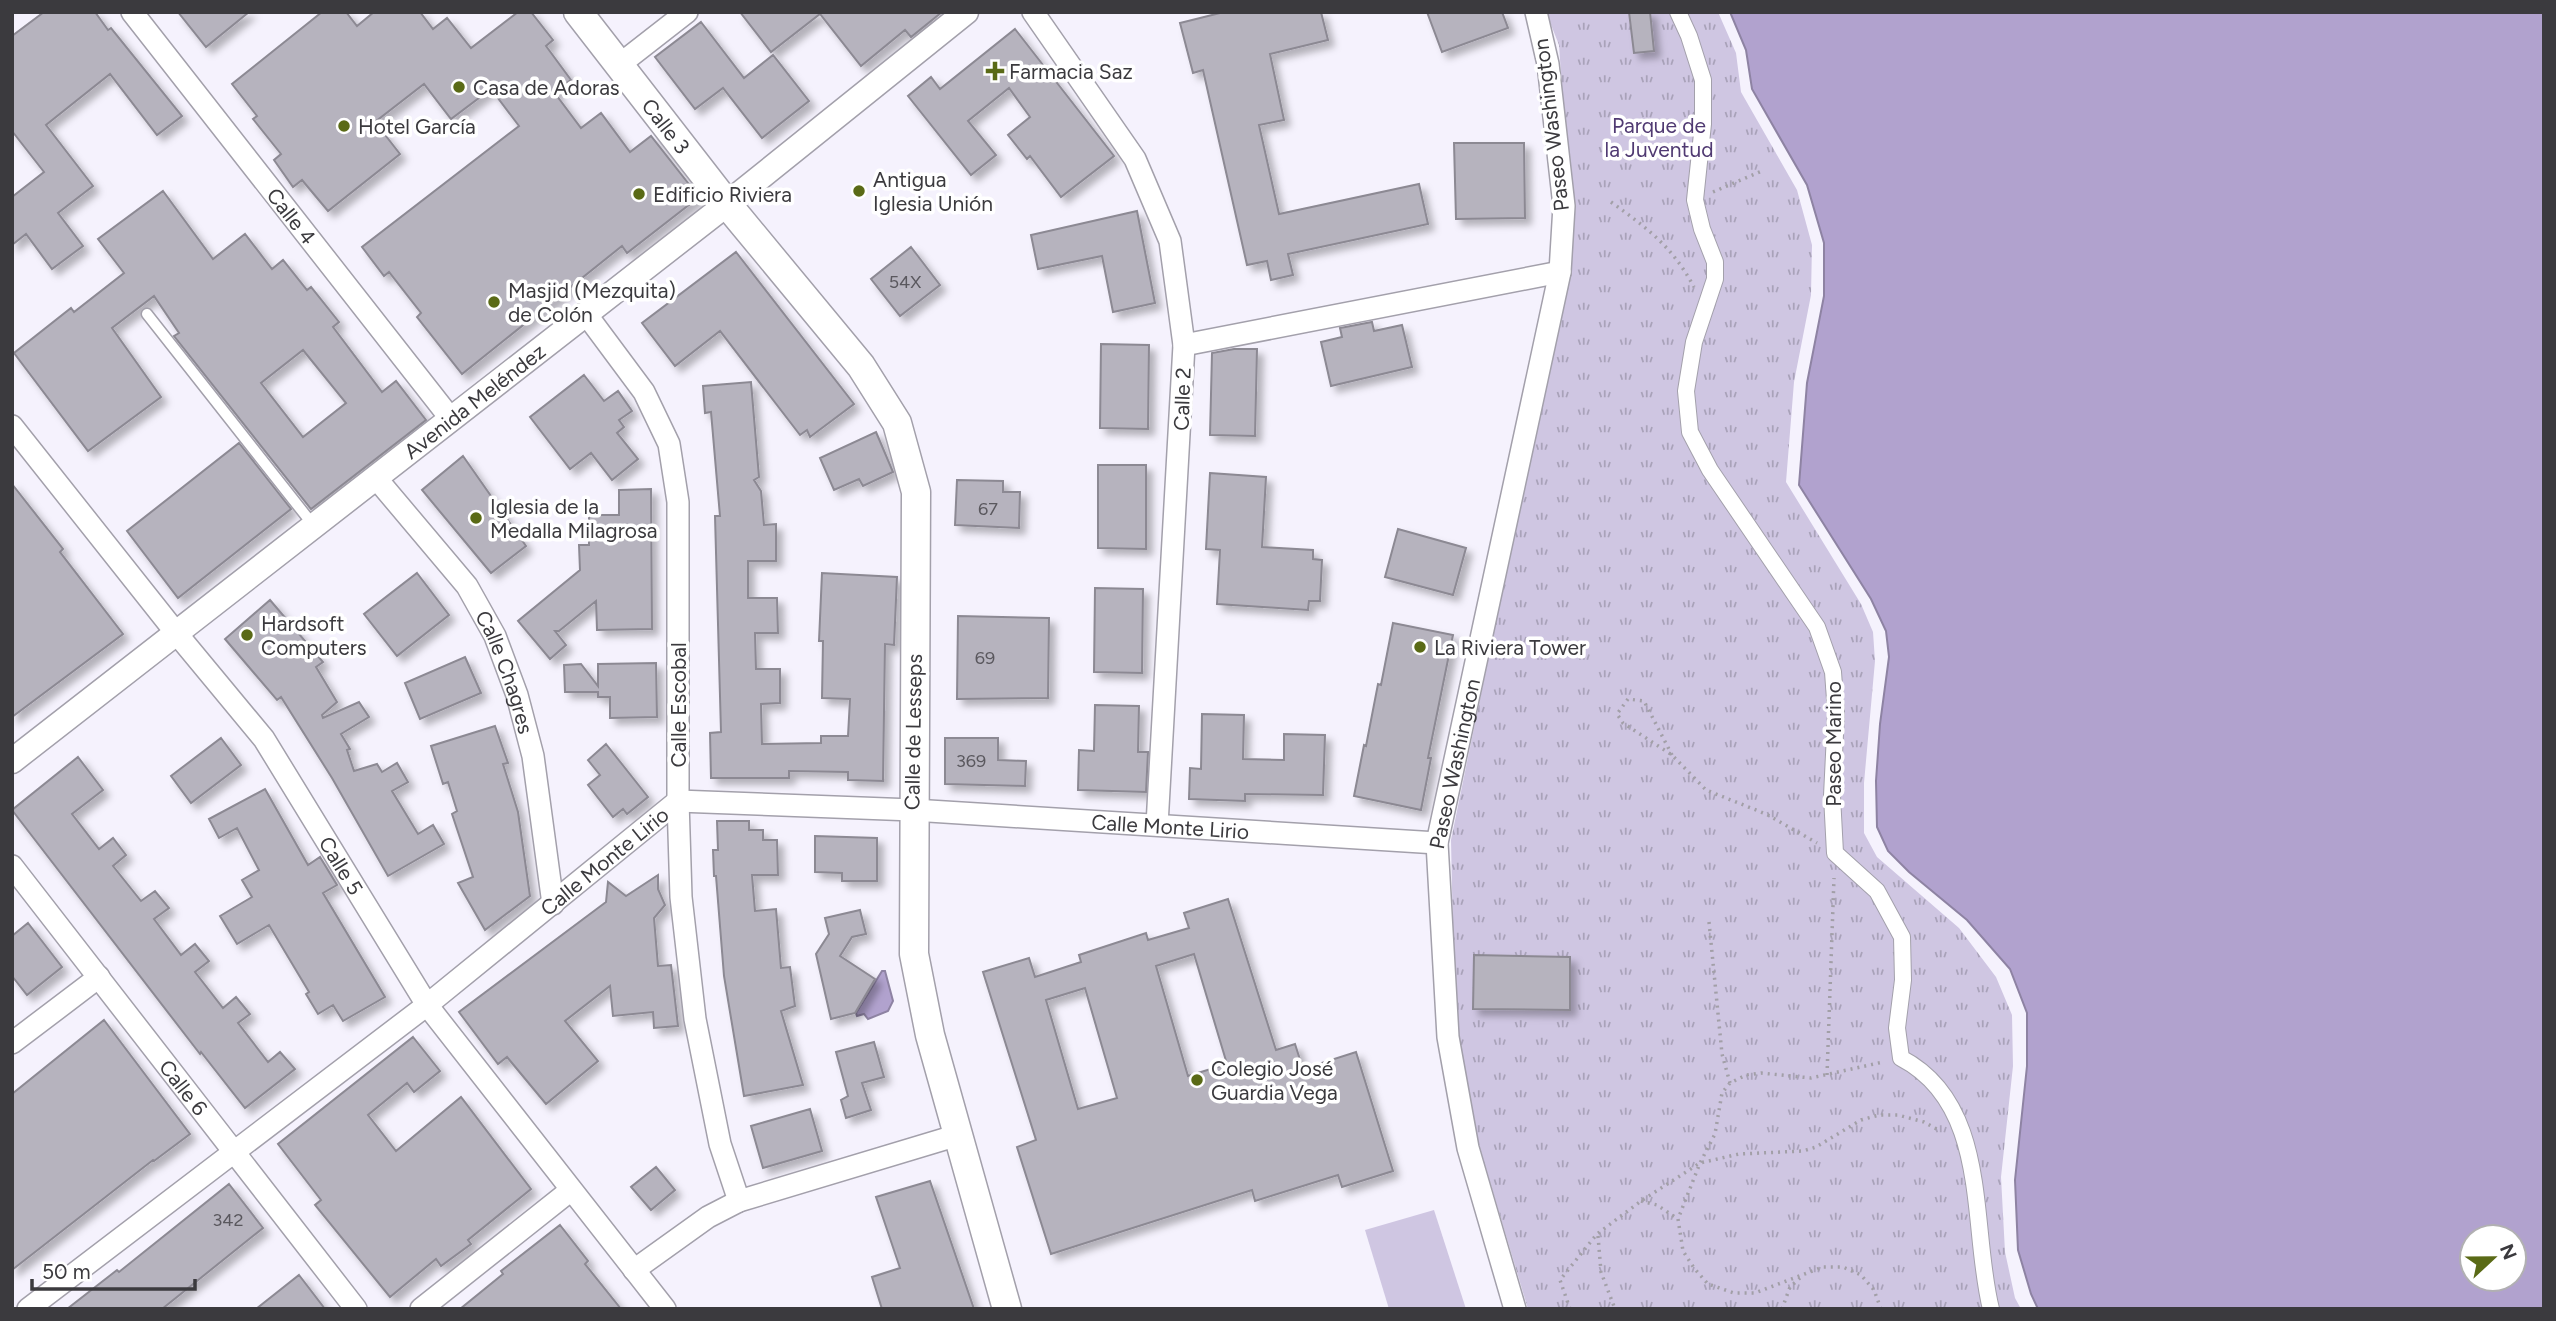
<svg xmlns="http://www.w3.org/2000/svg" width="2556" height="1321" font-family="Figtree,sans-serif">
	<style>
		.grass { fill: #cfc6e2 }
		.park { fill: url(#park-tufts) }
		.water { fill: #b1a2ce; stroke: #8e83a3; stroke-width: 2; fill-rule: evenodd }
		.building { fill: #b6b3be; stroke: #8c8993; stroke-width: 2; fill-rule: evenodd; filter: url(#shadow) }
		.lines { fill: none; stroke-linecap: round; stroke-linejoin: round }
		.service-casing { stroke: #a3a0ab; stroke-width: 13 }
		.pedestrian-casing { stroke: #a3a0ab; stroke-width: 18 }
		.minor-casing { stroke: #a3a0ab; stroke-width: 24 }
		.tertiary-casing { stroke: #a3a0ab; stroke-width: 27 }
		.secondary-casing { stroke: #a3a0ab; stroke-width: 31 }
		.path { stroke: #a29fa7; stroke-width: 3.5; stroke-dasharray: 2 5; stroke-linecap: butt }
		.service { stroke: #fff; stroke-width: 10 }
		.pedestrian { stroke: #fff; stroke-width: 16 }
		.minor { stroke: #fff; stroke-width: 21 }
		.tertiary { stroke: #fff; stroke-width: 24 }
		.secondary { stroke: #fff; stroke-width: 28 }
		.poi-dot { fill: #5a6a16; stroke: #fff; stroke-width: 2.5 }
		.labels { text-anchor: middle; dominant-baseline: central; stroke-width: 7; stroke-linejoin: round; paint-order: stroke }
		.number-label { font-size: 18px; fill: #5a585e }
		.poi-label { font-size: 21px; fill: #3b3a3e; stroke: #fff; text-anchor: start }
		.street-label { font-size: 21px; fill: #3b3a3e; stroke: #fff }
		.park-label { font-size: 21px; fill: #503a72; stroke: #fff }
	</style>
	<defs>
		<pattern id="park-tufts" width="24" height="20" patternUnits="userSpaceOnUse" patternTransform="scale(1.75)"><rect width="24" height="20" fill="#cfc6e2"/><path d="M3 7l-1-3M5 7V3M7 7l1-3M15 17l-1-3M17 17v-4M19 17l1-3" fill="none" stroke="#a9a2b9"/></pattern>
		<filter id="shadow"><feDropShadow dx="6" dy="6" stdDeviation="3.5" flood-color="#0004"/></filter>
	</defs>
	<rect width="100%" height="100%" fill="#f5f2fd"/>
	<path class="grass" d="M1434 1210 1466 1309H1389L1365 1230Z"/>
	<path class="park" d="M1546 12H1718L1736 53 1741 92 1797 190 1812 245 1811 295 1794 382 1786 482 1861 604 1873 632 1875 661 1864 783V833L1877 857 1959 928 1996 977 2012 1015 2013 1066 2001 1177 2005 1252 2015 1298 2021 1309H1528L1478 1142 1455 1032 1451 840 1573 247 1559 45Z"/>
	<path class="water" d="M1730 12H2544V1309H2038L2031 1294 2018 1250 2015 1180 2027 1066V1013L2010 969 1967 920 1909 872 1888 851 1877 827 1876 781 1880 724 1889 657 1886 631 1871 599 1799 485 1807 383 1824 296V243L1807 185 1752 89 1746 50ZM2472 1237H2514V1279H2472Z
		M882 971H885L893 1001 888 1011 868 1019 864 1014 857 1016 856 1013Z"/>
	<path class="building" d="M44 12H95L108 30 111 28 182 116 157 135 110 74 46 125 93 186 58 213 83 246 52 269 26 234 12 245V197L44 172 12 131V36Z
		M178 12H249L206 47Z
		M322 12H346L357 26 374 12H420L433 29 447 18 471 48 518 12H531L553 40 546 46 571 80 554 92 581 128 601 113 630 152 651 136 699 197 627 253 622 246 462 374 417 317 421 313 389 272 384 276 362 247 519 126 491 89 451 119 424 84 375 122 400 154 328 211 302 180 293 187 274 160 281 154 253 119 257 116 232 84Z
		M740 12H942L911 37 905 30 861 66 820 14 771 52Z
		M1224 12H1321L1328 40 1270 54 1284 120 1259 125 1279 214 1419 184 1428 224 1288 254 1293 275 1271 280 1267 261 1247 265 1203 70 1193 73 1180 23Z
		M1427 12H1502L1508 28 1442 52Z
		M1629 12H1650L1654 51 1634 53Z
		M701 22 744 78 773 55 809 101 762 138 723 88 695 109 655 57Z
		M1015 29 1114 156 1061 197 1030 156 1027 159 1008 135 1030 117 1009 88 968 121 996 155 971 175 908 96 931 77 940 89Z
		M1454 143H1524L1525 218 1456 219Z
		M163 191 213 259 245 234 272 269 283 260 307 290 311 287 339 322 333 327 382 392 396 381 426 420 311 509 174 336 179 333 154 296 112 328 161 397 88 451 14 353 71 308 74 312 124 273 98 239ZM303 350 346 403 303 437 261 383Z
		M1137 211 1155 303 1113 312 1102 256 1038 269 1031 235Z
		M911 247 940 285 900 316 871 279Z
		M736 252 854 404 810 437 807 430 800 435 720 331 675 366 642 323Z
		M1372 322 1374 331 1402 325 1412 367 1331 386 1321 342 1342 337 1340 328Z
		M1101 344 1149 345 1148 429 1100 428Z
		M1234 349H1257L1255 436 1210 435 1212 353Z
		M584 375 604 401 618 391 632 411 619 420 624 427 617 433 638 459 612 480 591 453 570 469 530 417Z
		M751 382 759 477 754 480 761 491 764 525 776 524V561H748V598H777L778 633H755L756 669H780V703L761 704 762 744 821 743V736H848L850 699 822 698 823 641H819L822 573 897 577 894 645 885 644 883 781 848 780V772L789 771V778H711L710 733 721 732 715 516H720L711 412 705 413 703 386Z
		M876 432 893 472 863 486 859 479 834 490 820 458Z
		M239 443 291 509 178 598 127 531Z
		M463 456 526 546 491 573 422 490Z
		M1098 465H1146V549L1098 548Z
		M1210 473 1266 477 1262 547 1313 550V559L1322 560 1320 601H1309L1308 610 1217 604 1220 550 1206 549Z
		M957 480 1003 481V492H1020L1019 528 955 525Z
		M12 484 63 549 60 552 123 634 12 717Z
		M651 489 652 629 597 630 596 601 559 631H555L566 645 550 659 518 621 580 570 579 545H589V515H619V490Z
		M1398 529 1466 548 1453 595 1385 577Z
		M417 573 449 615 397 656 364 614Z
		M1095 588 1143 589 1142 673 1094 672Z
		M270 600 323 662 316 667 337 702 322 715 323 718 359 702 369 717 341 734 350 749 347 750 354 771 377 764 382 772 397 763 408 782 392 791 418 834 433 825 444 844 388 876 332 778 281 697 277 700 225 639Z
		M958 616 1049 618 1048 698 957 699Z
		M1393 623 1453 635 1428 758H1431L1421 810 1354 796 1364 745 1366 746 1378 684 1381 685Z
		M465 657 481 693 420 719 405 683Z
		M656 663 657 717 610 718V697H598V692H565L564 665 581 664 598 686V664Z
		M1095 705 1139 706 1138 752H1148L1146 792 1078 790 1079 750 1094 751Z
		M1202 714 1244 715 1243 759 1284 760V734L1325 735 1323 795 1245 794V801L1189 799 1190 768 1201 769Z
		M495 726 508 763 503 764 518 812 530 896 485 930 458 883 473 877 452 814 457 811 448 782 443 784 431 746Z
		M221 738 241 765 191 803 171 776Z
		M945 738H998V760L1026 761 1025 786 945 784Z
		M606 744 648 797 627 814 623 809 613 817 588 785 600 775 588 760Z
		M78 757 103 790 72 814 99 849 113 838 126 855 113 866 141 901 155 891 169 908 154 919 181 955 195 944 209 961 195 972 223 1008 236 997 250 1014 238 1023 268 1062 280 1052 295 1069 245 1108 201 1052 200 1054 12 810Z
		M265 789 308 865 320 857 337 885 323 893 385 997 343 1021 333 1005 318 1014 306 994 309 992 269 925 237 944 220 916 252 897 242 880 259 870 237 828 219 838 209 819Z
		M717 821H749V830H763V840H777L778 875H752L755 911 776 909 781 968 790 967 795 1006 781 1011 803 1085 744 1096 724 976 716 876H714L713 850H718Z
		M815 836 877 838V881H842V873L815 872Z
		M658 875V889L665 905 654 918 658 966 671 965 678 1026 654 1028 653 1012 613 1016 610 986 565 1021 598 1061 546 1104 507 1057 498 1064 459 1012 606 902 608 882 626 896Z
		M1228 899 1276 1050 1295 1044 1303 1069 1356 1052 1393 1171 1342 1187 1338 1175 1255 1201 1252 1190 1051 1254 1017 1147 1036 1140 983 972 1029 958 1035 977 1081 962 1079 955 1146 933 1148 940 1189 928 1184 913ZM1194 954 1227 1064 1188 1076 1156 966ZM1085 988 1117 1098 1078 1109 1046 1000Z
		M860 910 866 934 852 937 840 956 875 979 855 1013 831 1019 816 954 829 934 825 918Z
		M28 923 62 967 27 995 12 976V936Z
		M1474 955 1570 957V1010L1473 1009Z
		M104 1020 190 1134 154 1161 153 1160 12 1270V1094Z
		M413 1037 440 1071 414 1092 407 1083 368 1115 396 1151 461 1097 531 1189 468 1240 471 1244 441 1266 436 1259 390 1297 315 1205 321 1200 278 1144Z
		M874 1042 884 1077 862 1083 871 1110 846 1118 841 1100 848 1096 836 1052Z
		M810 1109 822 1151 763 1168 751 1126Z
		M656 1167 675 1190 651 1210 631 1187Z
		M930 1181 974 1309H882L872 1277 900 1268 876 1197Z
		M229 1184 263 1228 162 1309H67L117 1270 119 1272Z
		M560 1225 588 1261 585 1264 621 1309H460L503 1274 501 1271Z
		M299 1275 325 1309H256Z"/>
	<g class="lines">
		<g class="service-casing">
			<path id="service" d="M147 314 314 526"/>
		</g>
		<g class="pedestrian-casing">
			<path id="pedestrian" d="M1678 12 1689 36 1703 80V124L1695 200 1702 229 1715 262V279L1694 342 1686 391 1690 432 1710 470 1817 627 1833 672 1836 713 1832 796 1835 853 1877 891 1902 937 1903 980 1897 1028 1901 1058C1991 1105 1970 1226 1991 1309"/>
		</g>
		<g class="minor-casing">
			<g id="minor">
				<path id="s1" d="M132 12 451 419"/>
				<path d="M1033 12 1135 159 1170 241 1184 345 1157 825"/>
				<path d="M619 65 687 12"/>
				<path d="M586 314 644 392 669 444 678 502V801L681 897 695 1019 720 1144 739 1201"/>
				<path d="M1184 345 1560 272"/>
				<path id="s2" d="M12 426 177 634 264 739 427 1005 665 1309"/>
				<path id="s3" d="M376 478 467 586 495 636 517 695 533 756 553 904"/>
				<path id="s4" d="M12 866 356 1309"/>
				<path d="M12 1043 99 977"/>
				<path d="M634 1270 708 1217 739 1201 958 1135"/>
				<path id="s5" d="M28 1309 427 1005 678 801 913 810 1437 843"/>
				<path d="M421 1309 571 1190"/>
				<path id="s6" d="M1515 1309 1468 1148 1448 1037 1437 843 1560 272 1564 206 1548 64 1536 12"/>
			</g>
		</g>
		<g class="tertiary-casing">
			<g id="tertiary">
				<path id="s7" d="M12 761 727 204 966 12"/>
			</g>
		</g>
		<g class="secondary-casing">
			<g id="secondary">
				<path id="s8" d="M578 12 727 204 861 366 897 423 916 492 914 954 930 1035 1007 1309"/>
			</g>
		</g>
		<path class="path" d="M1713 192 1762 171
			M1611 202C1647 228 1672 246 1694 287
			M1672 755 1644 701 1628 699 1617 714 1623 723 1672 755 1706 790 1766 814 1817 843
			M1709 922 1722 1054 1730 1083
			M1827 1075 1834 878
			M1641 1201 1657 1205 1678 1219
			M1598 1236 1601 1272 1615 1309
			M1570 1309 1560 1280 1597 1234 1641 1201 1700 1163 1739 1154 1803 1151 1816 1147 1861 1120 1879 1115H1898L1924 1122 1940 1131
			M1782 1309 1790 1287 1800 1278
			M1881 1309 1874 1290 1861 1275 1843 1267H1823L1755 1293H1734L1708 1284 1694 1268 1683 1251 1678 1219 1700 1163 1715 1134 1722 1093 1730 1083 1746 1075 1761 1073 1811 1078 1883 1062"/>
		<use href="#service" class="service"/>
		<use href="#pedestrian" class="pedestrian"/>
		<use href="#minor" class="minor"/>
		<use href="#tertiary" class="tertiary"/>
		<use href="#secondary" class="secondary"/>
	</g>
	<g class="poi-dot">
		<path d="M991.5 60.5h7v7h7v7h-7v7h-7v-7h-7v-7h7z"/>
		<circle cx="459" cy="87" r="7"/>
		<circle cx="344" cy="126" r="7"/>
		<circle cx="859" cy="191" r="7"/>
		<circle cx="639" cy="194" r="7"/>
		<circle cx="494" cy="302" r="7"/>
		<circle cx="476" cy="518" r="7"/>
		<circle cx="247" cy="635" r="7"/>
		<circle cx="1420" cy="647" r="7"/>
		<circle cx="1197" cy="1080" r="7"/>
	</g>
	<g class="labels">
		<g class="number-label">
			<text x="905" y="282">54X</text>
			<text x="988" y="509">67</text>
			<text x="985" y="658">69</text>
			<text x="971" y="761">369</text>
			<text x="228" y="1220">342</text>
		</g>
		<g class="poi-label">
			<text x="1009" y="71">Farmacia Saz</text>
			<text x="473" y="87">Casa de Adoras</text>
			<text x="358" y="126">Hotel García</text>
			<text x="873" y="179">Antigua<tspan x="873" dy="24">Iglesia Unión</tspan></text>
			<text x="653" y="194">Edificio Riviera</text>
			<text x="508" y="290">Masjid (Mezquita)<tspan x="508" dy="24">de Colón</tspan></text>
			<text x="490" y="506">Iglesia de la<tspan x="490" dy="24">Medalla Milagrosa</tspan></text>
			<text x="261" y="623">Hardsoft<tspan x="261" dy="24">Computers</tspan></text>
			<text x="1434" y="647">La Riviera Tower</text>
			<text x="1211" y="1068">Colegio José<tspan x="1211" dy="24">Guardia Vega</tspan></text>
		</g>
		<g class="street-label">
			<text stroke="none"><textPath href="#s8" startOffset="144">Calle 3</textPath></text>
			<text transform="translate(1551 125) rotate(-97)">Paseo Washington</text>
			<text stroke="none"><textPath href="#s1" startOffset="259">Calle 4</textPath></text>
			<text transform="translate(1182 399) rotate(-88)">Calle 2</text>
			<text stroke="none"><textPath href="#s7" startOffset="586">Avenida Meléndez</textPath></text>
			<text stroke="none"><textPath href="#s3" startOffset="236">Calle Chagres</textPath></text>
			<text transform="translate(678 705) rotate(-90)">Calle Escobal</text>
			<text transform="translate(913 732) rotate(-89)">Calle de Lesseps</text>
			<text transform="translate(1833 744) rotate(-90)">Paseo Marino</text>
			<text stroke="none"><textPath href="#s6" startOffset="556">Paseo Washington</textPath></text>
			<text stroke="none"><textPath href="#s5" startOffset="1318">Calle Monte Lirio</textPath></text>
			<text stroke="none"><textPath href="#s5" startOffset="730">Calle Monte Lirio</textPath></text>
			<text stroke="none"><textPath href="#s2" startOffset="550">Calle 5</textPath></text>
			<text stroke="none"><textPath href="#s4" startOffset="280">Calle 6</textPath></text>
		</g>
		<g class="park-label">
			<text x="1659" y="125">Parque de<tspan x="1659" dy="24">la Juventud</tspan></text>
		</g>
	</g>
	<rect width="2556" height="1321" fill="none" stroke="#3b3a3e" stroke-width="28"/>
	<g transform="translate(2493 1258) rotate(68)"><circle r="33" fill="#ffffff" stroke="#b1b0b2" stroke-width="2"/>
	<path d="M0-5L12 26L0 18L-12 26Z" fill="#5a6a16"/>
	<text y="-10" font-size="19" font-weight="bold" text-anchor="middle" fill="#3b3a3e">N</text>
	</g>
	<path d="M32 1279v10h163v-10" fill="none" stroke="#3b3a3e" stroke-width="3.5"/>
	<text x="42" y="1279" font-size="21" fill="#3b3a3e" stroke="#ffffff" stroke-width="5" paint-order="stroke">50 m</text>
</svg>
